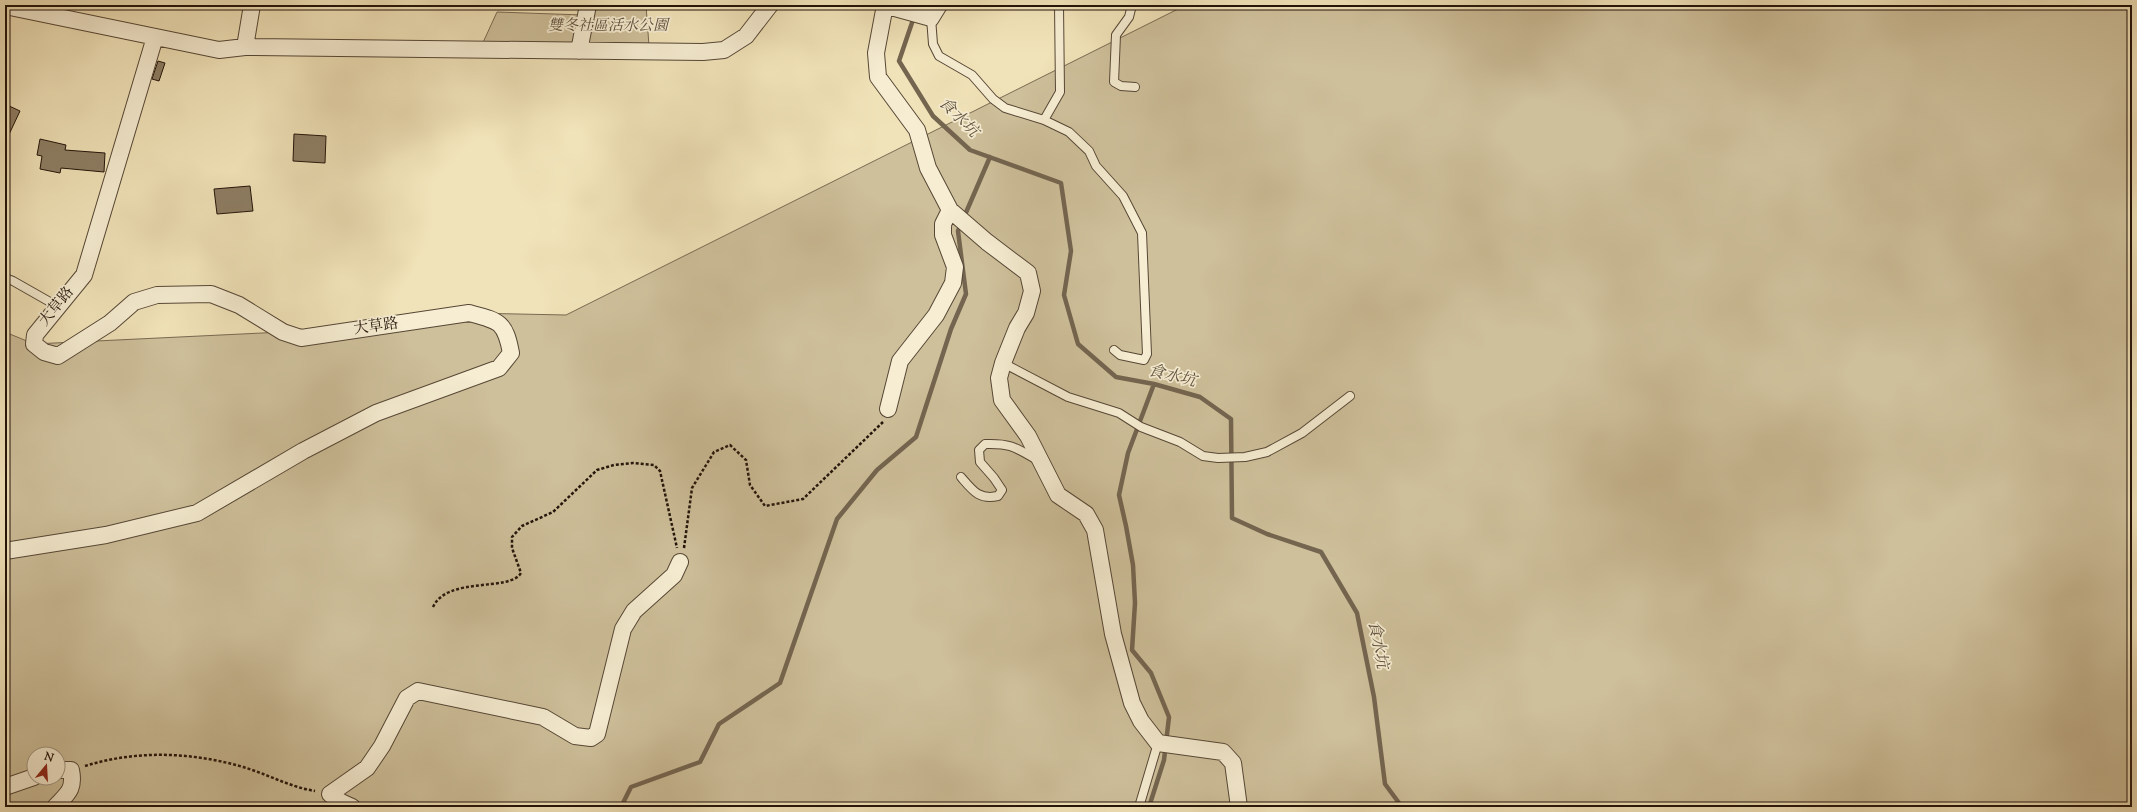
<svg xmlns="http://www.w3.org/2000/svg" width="2137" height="812" font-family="'Sorts Mill Goudy','Noto Serif TC',serif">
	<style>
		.green { fill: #cec09b; stroke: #786a52; fill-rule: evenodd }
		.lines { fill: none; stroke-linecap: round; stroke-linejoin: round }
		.stream { stroke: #746550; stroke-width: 4.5 }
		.building { fill: #8e7f65; stroke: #22130a }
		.service-casing { stroke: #564736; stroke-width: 10 }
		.minor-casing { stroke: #564736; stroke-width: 18 }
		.path { stroke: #22130a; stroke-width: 2.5; stroke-dasharray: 3 2; stroke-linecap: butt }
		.service { stroke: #f6edd2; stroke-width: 8 }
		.minor { stroke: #f6edd2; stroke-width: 16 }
		.labels { text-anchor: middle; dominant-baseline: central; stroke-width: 3.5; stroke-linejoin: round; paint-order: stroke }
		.park-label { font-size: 15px; font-style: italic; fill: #5e503d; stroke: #f6edd2 }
		.street-label { font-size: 15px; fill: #22130a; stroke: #f6edd2 }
		.water-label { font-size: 16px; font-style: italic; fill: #60513e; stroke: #f6edd2 }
	</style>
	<rect width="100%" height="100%" fill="#f1e3b9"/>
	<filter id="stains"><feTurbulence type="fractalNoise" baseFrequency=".005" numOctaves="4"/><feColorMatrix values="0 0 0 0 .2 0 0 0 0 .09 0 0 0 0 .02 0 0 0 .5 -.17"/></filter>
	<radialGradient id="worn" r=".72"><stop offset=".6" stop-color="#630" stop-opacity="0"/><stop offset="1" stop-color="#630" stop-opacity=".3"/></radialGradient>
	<path class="green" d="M583 5H646L649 46 480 49 497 12 583 15Z
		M1186 5H2132V807H5V332L34 344 283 332 469 313 566 315ZM34 754H58V778H34Z"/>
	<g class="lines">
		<path class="stream" d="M918 5 899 61 933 116 970 150 1061 183 1071 251 1064 295 1078 344 1116 377 1154 384 1200 397 1231 419 1232 518 1267 534 1321 552 1357 613 1374 697 1385 784 1402 807
			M621 807 631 787 700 762 719 724 780 683 837 519 877 470 916 437 951 329 966 294 958 231 990 157
			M1149 807 1164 760 1169 717 1151 673 1132 650 1135 603 1133 565 1126 526 1119 495 1128 453 1154 384"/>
	</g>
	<path class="building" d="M158 61 165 63 159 81 152 79Z
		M5 104 20 111 5 143Z
		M294 134 326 136 325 163 293 161Z
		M40 139 66 145 65 150 105 153 104 172 61 168 60 173 40 169 42 156 37 155Z
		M250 186 253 211 217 214 214 189Z"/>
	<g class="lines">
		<g class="service-casing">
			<path id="service" d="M1132 5 1129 17 1116 35 1114 82 1121 86 1135 87
				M931 18 933 44 939 56 972 75 993 99 1005 108 1044 120 1069 132 1089 151 1096 166 1123 196 1142 233 1147 354 1144 360 1120 355 1114 350
				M1044 120 1060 92 1059 5
				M5 278 13 281 57 306
				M1003 363 1068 397 1119 413 1141 427 1180 442 1203 456 1218 458 1245 457 1267 452 1302 433 1350 396
				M961 477C973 491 979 500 998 496L1002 490 994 478 980 462 979 450 985 444C1012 443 1016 448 1039 461
				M1139 807 1158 743"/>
		</g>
		<g class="minor-casing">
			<path id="minor" d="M884 5 931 18 939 5
				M885 5 876 53 878 77 917 130 928 168 950 210 943 224V235L955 267 953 283 936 315 900 361 888 409
				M5 6 219 50 245 47 703 52 724 50 746 36 770 5
				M245 47 252 5
				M579 51 588 5
				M950 210 987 242 1028 273 1032 291 1026 313 1017 328 1003 363 999 378 1002 400 1028 436 1058 495 1086 514 1095 530 1113 634 1132 703 1141 721 1158 743 1223 752 1233 763 1239 807
				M5 551 106 535 197 513 303 451 376 413 499 368 511 353C505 321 499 321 469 313L301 338 283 332 239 305 211 294 157 295 134 302 110 323 58 356 44 352 34 344 35 335 84 275 155 37
				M5 787 34 777
				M55 807C67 794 75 790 71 770H58
				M352 807 341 802 330 794 367 768 382 746 407 698 418 691 543 717 575 736 591 738 597 734 623 629 634 611 674 575 680 562"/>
		</g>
		<path class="path" d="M684 548 692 488 714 452 730 445 746 460 750 485 765 506 803 499 883 422
			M433 607C447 576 510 592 521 573L512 548V537L522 526 553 512 597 470 614 465 633 463 654 465 660 471 677 548
			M85 766C136 750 192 752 243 767 267 774 290 787 315 791"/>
		<use href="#service" class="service"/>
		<use href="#minor" class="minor"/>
	</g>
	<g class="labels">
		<g class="park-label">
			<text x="608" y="26">雙冬社區活水公園</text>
		</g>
		<g class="street-label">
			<text transform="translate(57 307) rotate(-51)">大草路</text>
			<text transform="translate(376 327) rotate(-8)">大草路</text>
		</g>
		<g class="water-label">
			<text transform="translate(958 118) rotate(45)">食水坑</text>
			<text transform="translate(1172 377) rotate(14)">食水坑</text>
			<text transform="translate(1377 645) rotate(79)">食水坑</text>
		</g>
	</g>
	<rect width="2137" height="812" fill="none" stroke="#f1e3b9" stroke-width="20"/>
	<rect x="6" y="6" width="2125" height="800" fill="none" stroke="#22130a" stroke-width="2"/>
	<rect x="10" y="10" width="2117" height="792" fill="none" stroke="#22130a"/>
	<g transform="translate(46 766) rotate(18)"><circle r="19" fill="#f6edd2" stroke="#a19682"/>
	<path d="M0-3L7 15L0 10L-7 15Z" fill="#8f2418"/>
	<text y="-6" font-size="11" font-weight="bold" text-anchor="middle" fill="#22130a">N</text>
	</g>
	<rect width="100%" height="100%" filter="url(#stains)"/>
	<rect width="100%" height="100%" fill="url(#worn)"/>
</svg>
